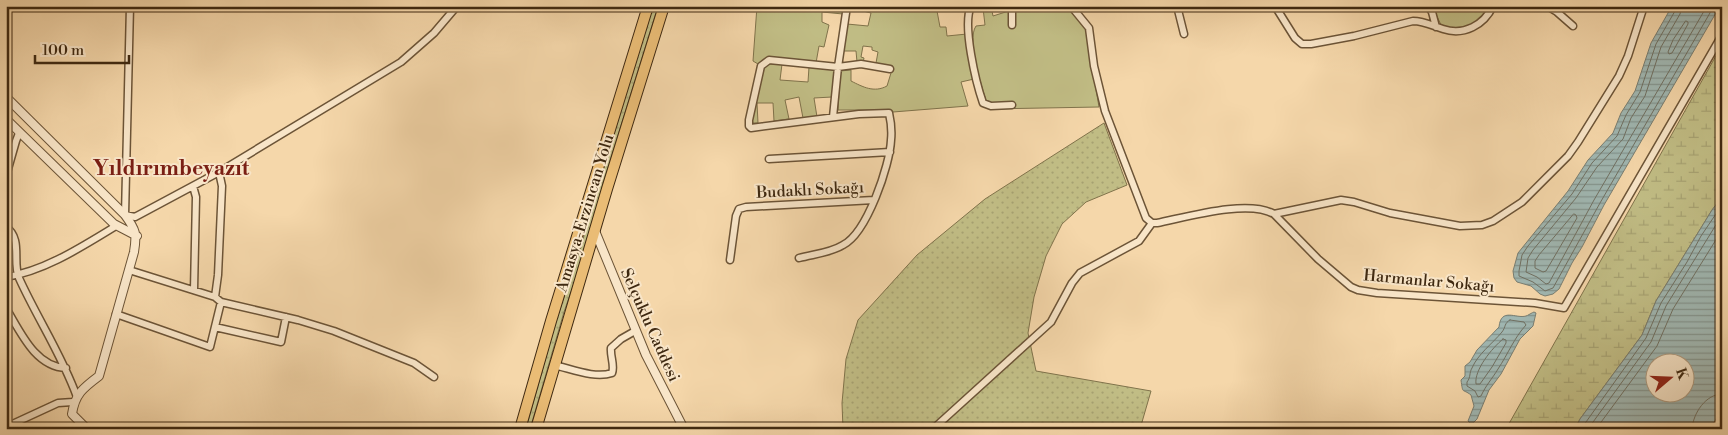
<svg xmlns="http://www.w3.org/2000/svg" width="1728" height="435" font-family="'Libre Bodoni',serif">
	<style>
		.grass { fill: url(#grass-dots); stroke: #80734b }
		.wetland { fill: url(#wetland-marsh); stroke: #80734b }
		.garden { fill: #c1bd85; stroke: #80734b }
		.water { fill: url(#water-rules); stroke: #797e72; fill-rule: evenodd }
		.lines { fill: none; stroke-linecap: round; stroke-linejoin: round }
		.shore { stroke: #707062; stroke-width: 1 }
		.minor-casing { stroke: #6c5437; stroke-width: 9 }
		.tertiary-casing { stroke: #6c5437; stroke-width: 10 }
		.trunk-casing { stroke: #3f2911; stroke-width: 12 }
		.minor { stroke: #f8e5c8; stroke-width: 6 }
		.tertiary { stroke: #f8e5c8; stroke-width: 8 }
		.trunk { stroke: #eabc75; stroke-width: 10 }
		.labels { text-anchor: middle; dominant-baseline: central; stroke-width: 4; stroke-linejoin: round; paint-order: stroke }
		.street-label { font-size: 16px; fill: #3f2911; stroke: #f8e5c8 }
		.district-label { font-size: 21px; font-weight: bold; fill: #7a1f14; stroke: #f8e5c8 }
	</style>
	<defs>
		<pattern id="grass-dots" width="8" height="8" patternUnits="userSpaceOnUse" patternTransform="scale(1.25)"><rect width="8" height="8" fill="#c1bd85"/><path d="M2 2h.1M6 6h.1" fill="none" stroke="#a7a272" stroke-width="1.8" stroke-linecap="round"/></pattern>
		<pattern id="wetland-marsh" width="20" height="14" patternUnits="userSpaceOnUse" patternTransform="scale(1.25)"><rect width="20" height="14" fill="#c1bd85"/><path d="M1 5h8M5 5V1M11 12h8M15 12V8" fill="none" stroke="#a7a272"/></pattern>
		<pattern id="water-rules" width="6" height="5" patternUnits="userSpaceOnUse" patternTransform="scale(1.25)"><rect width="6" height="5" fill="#a0b7b2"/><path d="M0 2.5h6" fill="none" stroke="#84958f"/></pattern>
	</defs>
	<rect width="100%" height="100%" fill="#f5d7aa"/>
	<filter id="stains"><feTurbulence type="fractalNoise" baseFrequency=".004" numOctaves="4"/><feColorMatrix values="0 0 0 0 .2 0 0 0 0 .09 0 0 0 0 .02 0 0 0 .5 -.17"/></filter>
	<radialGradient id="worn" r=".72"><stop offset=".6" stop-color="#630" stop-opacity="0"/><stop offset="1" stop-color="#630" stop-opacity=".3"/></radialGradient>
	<path class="grass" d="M653 6H658L604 180 583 257 564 312 530 429H526L555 324 581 247 597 187Z
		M1104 123 1127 185 1086 202 1062 224 1046 256 1034 297 1028 333 1036 371 1151 391 1140 429H843L842 403 846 359 858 320 917 255 985 199Z"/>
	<path class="wetland" d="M1722 45V197L1712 210 1656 301 1642 335 1580 419 1575 429H1506Z"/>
	<path class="garden" d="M757 6H844L843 14 822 12V22L829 25 824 47 819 46 816 63 764 60 758 64 753 61Z
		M864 6H968L937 11 940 27H946L947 36 967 34 974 79 961 82 968 106 893 112 890 110H838L840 71 851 70V81C863 87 874 93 887 86L891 73V66L876 63 878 52 872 50V47L863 46 861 57 864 58 863 63 857 62 856 51H842L847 24 868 26 871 13 863 11Z
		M973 6H991L993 16 1015 9 1016 6H1068L1086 29 1099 107 989 109C983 92 966 40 976 26L985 25 983 8 972 9Z
		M1432 6H1489C1487 18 1470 29 1458 30 1453 30 1447 28 1442 27Z
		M767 64H782L780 80 808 82 809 67 834 70 832 97 814 98 817 117 803 118 799 97 785 100 789 119 774 121 773 103H757L758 123H751L762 69Z"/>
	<path class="water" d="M1672 6H1720L1604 205 1582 247 1572 263 1559 289 1553 294 1545 296 1540 294 1531 286 1517 282 1514 278 1513 271 1518 253 1568 191 1588 160 1613 133 1621 113 1635 91 1651 43Z
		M1722 197V409L1710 429H1575L1580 419 1642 335 1656 301 1712 210ZM1656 362H1686V392H1656Z
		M1534 312 1536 313 1533 326 1520 339 1501 374 1489 390 1477 419 1473 423H1470L1468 421 1474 406 1471 395C1462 388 1463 395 1461 380L1465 376V366L1470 362 1477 350 1499 327C1501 307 1516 319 1526 316 1527 316 1533 312 1534 312Z"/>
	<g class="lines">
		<path class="shore" d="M1676 6 1675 11 1656 44 1640 92 1626 115 1617 136 1592 163 1572 194 1528 246 1522 255 1519 271V276L1533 282 1545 291 1553 288 1600 203 1714 6
			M1682 6 1680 14 1661 47 1645 96 1631 118 1623 139 1597 167 1576 198 1533 250 1528 258 1526 272 1537 277 1546 284 1549 283 1594 200 1707 6
			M1686 21 1688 22V24L1672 53 1669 54 1668 52 1673 40Z
			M1574 214 1576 215 1577 218 1546 271 1543 272 1535 268V261L1539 255Z
			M1510 320 1524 322 1526 325C1514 338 1508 354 1498 369 1492 379 1486 385 1481 396L1478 397 1475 391 1467 386V382C1471 377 1469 373 1472 368 1478 354 1492 344 1502 332 1506 327 1504 323 1510 320Z
			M1503 339 1506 340V343L1492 367 1480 384H1476C1474 370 1492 348 1503 339Z
			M1581 429 1646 338 1661 303 1687 262 1701 236 1722 205
			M1588 429 1651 342 1666 306 1722 215
			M1596 429 1657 346 1673 309 1722 230
			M1692 429C1693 413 1706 394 1722 394"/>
		<g class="minor-casing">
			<path id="minor" d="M130 6 125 215 135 217 219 172 401 62 434 33 457 6
				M971 6C962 25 976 83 983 103L991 106 1012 105
				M1071 6 1089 28 1094 66 1105 111 1146 218 1152 223H1157C1187 217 1248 199 1274 214L1318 259 1351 287 1358 290 1377 293 1535 303 1564 308 1722 35
				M1177 6 1184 34
				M1275 6 1295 38 1302 44H1311L1354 36 1413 21C1424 21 1433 26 1443 29 1464 36 1484 25 1493 6
				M1428 6 1432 12 1436 27
				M1547 6 1557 12 1573 26
				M1012 25V6
				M833 117 838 67 847 6
				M769 159 890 152
				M6 176 16 141 19 133
				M193 186 196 197 194 290
				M1274 214 1341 200 1354 202 1390 213 1460 226 1482 225 1493 221 1522 202 1568 156 1578 142 1619 76 1628 56 1644 6
				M6 227C23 239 12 262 19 278 37 318 62 355 77 397
				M799 258C814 254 830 253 843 245 867 233 890 165 891 140 892 131 891 122 889 113L859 114 751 128 749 126V120L761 66 769 60 838 67 861 64 890 69
				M730 260 736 216 739 209 746 207 874 200
				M129 270 215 297 221 302 298 320 334 331 414 363 434 377
				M6 277C45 271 83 246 116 226
				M215 297 218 275 222 186 219 172
				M6 308C20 331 35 367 66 368
				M116 314 210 347 221 302
				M215 327 281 342 286 317
				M554 365C572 369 595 379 612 373 615 366 610 356 611 348L621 339 635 331
				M6 427 58 403 73 402
				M933 429 1051 322 1072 283 1080 273 1139 241 1152 223"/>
		</g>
		<g class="tertiary-casing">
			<path id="tertiary" d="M6 97 125 215C136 230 137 234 134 252L99 376C83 388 75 394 72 414L87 429
				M6 119 114 224 137 236
				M595 231 646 355 684 429"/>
		</g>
		<g class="trunk-casing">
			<path id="trunk" d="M520 429 551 321 648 6
				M536 429 607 189 664 6"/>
		</g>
		<use href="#minor" class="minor"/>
		<use href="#tertiary" class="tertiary"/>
		<use href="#trunk" class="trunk"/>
	</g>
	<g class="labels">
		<g class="street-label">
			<text transform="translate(810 190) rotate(-3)">Budaklı Sokağı</text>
			<text transform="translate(585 213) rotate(-73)">Amasya-Erzincan Yolu</text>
			<text transform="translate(1429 281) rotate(5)">Harmanlar Sokağı</text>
			<text transform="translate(650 325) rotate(66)">Selçuklu Caddesi</text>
		</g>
		<g class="district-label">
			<text x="171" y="169">Yıldırımbeyazıt</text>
		</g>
	</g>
	<rect width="1728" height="435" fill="none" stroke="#f5d7aa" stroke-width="25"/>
	<rect x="8" y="8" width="1713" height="420" fill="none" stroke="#3f2911" stroke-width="2.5"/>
	<rect x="12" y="12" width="1703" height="410" fill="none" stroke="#3f2911"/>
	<g transform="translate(1670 378) rotate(71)"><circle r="24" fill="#f8e5c8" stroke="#ae9a7f"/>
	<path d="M0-4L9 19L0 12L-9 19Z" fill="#8f2418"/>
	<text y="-8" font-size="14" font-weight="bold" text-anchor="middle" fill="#3f2911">K</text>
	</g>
	<path d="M35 55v8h94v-8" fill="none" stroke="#3f2911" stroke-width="2.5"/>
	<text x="42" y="55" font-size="15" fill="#3f2911" stroke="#f8e5c8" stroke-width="4" paint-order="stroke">100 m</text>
	<rect width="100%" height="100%" filter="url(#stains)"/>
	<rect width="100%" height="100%" fill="url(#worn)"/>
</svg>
